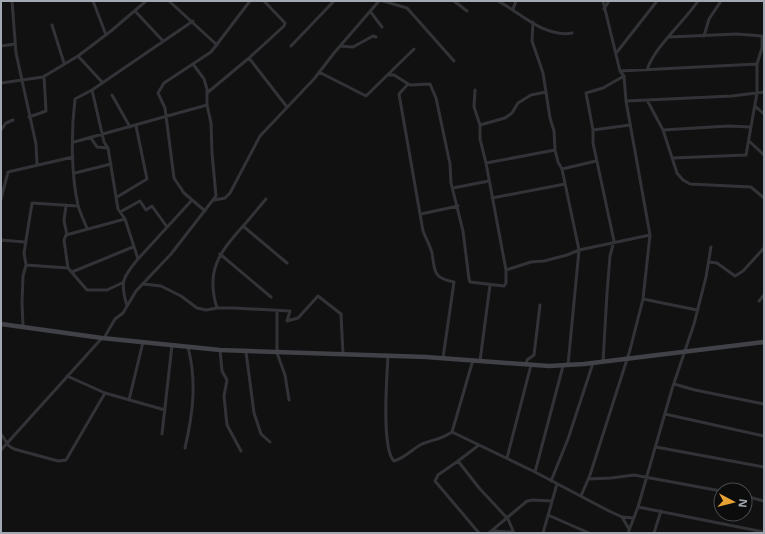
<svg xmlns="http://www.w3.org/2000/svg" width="765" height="534" font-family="'Noto Sans',sans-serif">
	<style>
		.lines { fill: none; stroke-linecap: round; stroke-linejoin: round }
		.street { stroke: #323337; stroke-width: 3 }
		.secondary { stroke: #404247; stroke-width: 4.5 }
	</style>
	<rect width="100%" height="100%" fill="#111112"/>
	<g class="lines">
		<path class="street" d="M12 1 16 53 36 144 37 165
			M93 1 106 35
			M169 1 217 45
			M383 1 407 8 454 61
			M454 1 467 11
			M498 1C521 13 544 38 572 33
			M513 9 516 1
			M604 9 609 1
			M135 11 163 41
			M370 11 382 27
			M533 22 532 41 543 73 550 118 554 131 555 150 558 162 562 169 579 250 568 365
			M52 25 64 63
			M704 36 709 19 721 1
			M669 37 737 34 762 36V48L757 64V93L746 155 673 158
			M1 46 15 44
			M291 46 334 1
			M340 46 353 47 373 36 376 37
			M617 52 657 1
			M78 56 102 82
			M249 58 284 26 285 23 264 1
			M647 70C654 47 684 22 698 1
			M620 71 757 64
			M319 72 366 96 414 49
			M389 75H394L410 85 430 84 436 98 450 164 451 183 463 231 469 279 470 282 504 286 506 283V270L486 163 480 139V125L474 107 475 90
			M1 83 43 77 78 56 111 31 146 1
			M408 84 399 94 423 231C426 239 430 245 432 253 435 272 433 278 454 282L443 358
			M92 90 104 142 108 148
			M207 93 249 58 287 107
			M112 95 130 127
			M647 100 663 130 677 173 683 180 690 184 751 187 764 198
			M626 101 732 96 764 92
			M755 106 764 114
			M29 117 46 111 44 76
			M480 125 505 118 512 113 518 103 531 95 546 92
			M1 130 6 123 13 120
			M593 130 630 125
			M663 130 728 126 750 127
			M91 138 97 147 108 148 118 209 125 219 138 259C122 278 120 282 127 306
			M749 141 764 155
			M74 142 207 105
			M486 163 555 150
			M562 169 596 161
			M75 173 111 164
			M453 188 489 181
			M117 197 147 179 136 126
			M492 198 565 184
			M1 199 8 172 73 157
			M215 200 225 198 230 193 260 136 314 79 334 53 379 1
			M66 205 64 221 67 235
			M205 211 184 193 174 178 165 108 158 93 164 83 211 52 250 1
			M120 212 140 201 146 210 152 206 167 227
			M421 214 458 206
			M243 226 287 263
			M87 228C84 221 80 213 78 205 71 174 71 132 75 99L92 90 193 21
			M1 240 25 242
			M220 254 271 297
			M138 259 192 200
			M709 262 717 263 735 276 743 271 764 248
			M26 265 68 268 64 240 66 235 125 219
			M68 268 87 290H107L122 283
			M506 270 531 262 544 261 567 255 579 250 650 235
			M72 272 133 247
			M143 284 161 286 181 296 197 308 206 310 217 308H234L290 311 287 321 298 318 318 296 341 314 343 354
			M643 299 697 310
			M759 301 764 295
			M217 308C205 270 220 252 244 225 252 216 259 207 266 199
			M277 311V353L285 375 289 400
			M23 326 22 302 23 276 26 265 24 253 32 203 78 206
			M104 338 115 319 123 313 136 291 171 254 216 196 212 153 211 123 207 105V89L204 79 193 64
			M220 350 222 371 227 380 224 396 227 425 241 451
			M246 352 254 413 261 434 270 442
			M388 356C387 375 381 449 394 461 405 458 412 449 422 444 434 439 440 440 452 432L473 360
			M480 361 490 285
			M603 362 607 293 610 256 614 241 593 143V130L586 93 603 88 624 76
			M526 365 527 360 534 355 540 305
			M67 376 105 393 165 410
			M674 384 695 390 764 404
			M129 400 143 342
			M665 414 764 436
			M452 432 535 472 609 511 622 517 633 518
			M1 434 9 446 14 449 58 461 66 460 105 393
			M162 434 172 345
			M479 445 458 461 480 489 508 519 514 533
			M656 447 764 467
			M185 448C193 413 197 382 188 347
			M1 450 102 338
			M507 458 531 365
			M458 461 438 475 435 481 479 533
			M535 472 563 366
			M588 479 611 478 634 475 721 491
			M551 481 568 439 593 363
			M581 496 590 475 630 350 643 299 650 235 626 101 624 76 620 71 603 1
			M745 496 764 501
			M638 507 764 532
			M548 515 589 533
			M622 517 629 529
			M492 531 512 532
			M489 533 527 501 533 500 551 501
			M543 533 557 484
			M628 533 638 507 672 389 694 324 706 277 711 247
			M654 533 661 511"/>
		<path class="secondary" d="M1 324 102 338 220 350 426 357 549 366 584 364 764 342"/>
	</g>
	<rect width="765" height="534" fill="none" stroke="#a3a9b2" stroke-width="4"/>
	<g transform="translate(733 502) rotate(97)"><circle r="19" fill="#0c0c0d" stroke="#484b4f"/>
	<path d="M0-3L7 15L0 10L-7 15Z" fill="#e8a234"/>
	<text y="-6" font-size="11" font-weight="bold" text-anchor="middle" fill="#a3a9b2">N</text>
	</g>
</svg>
